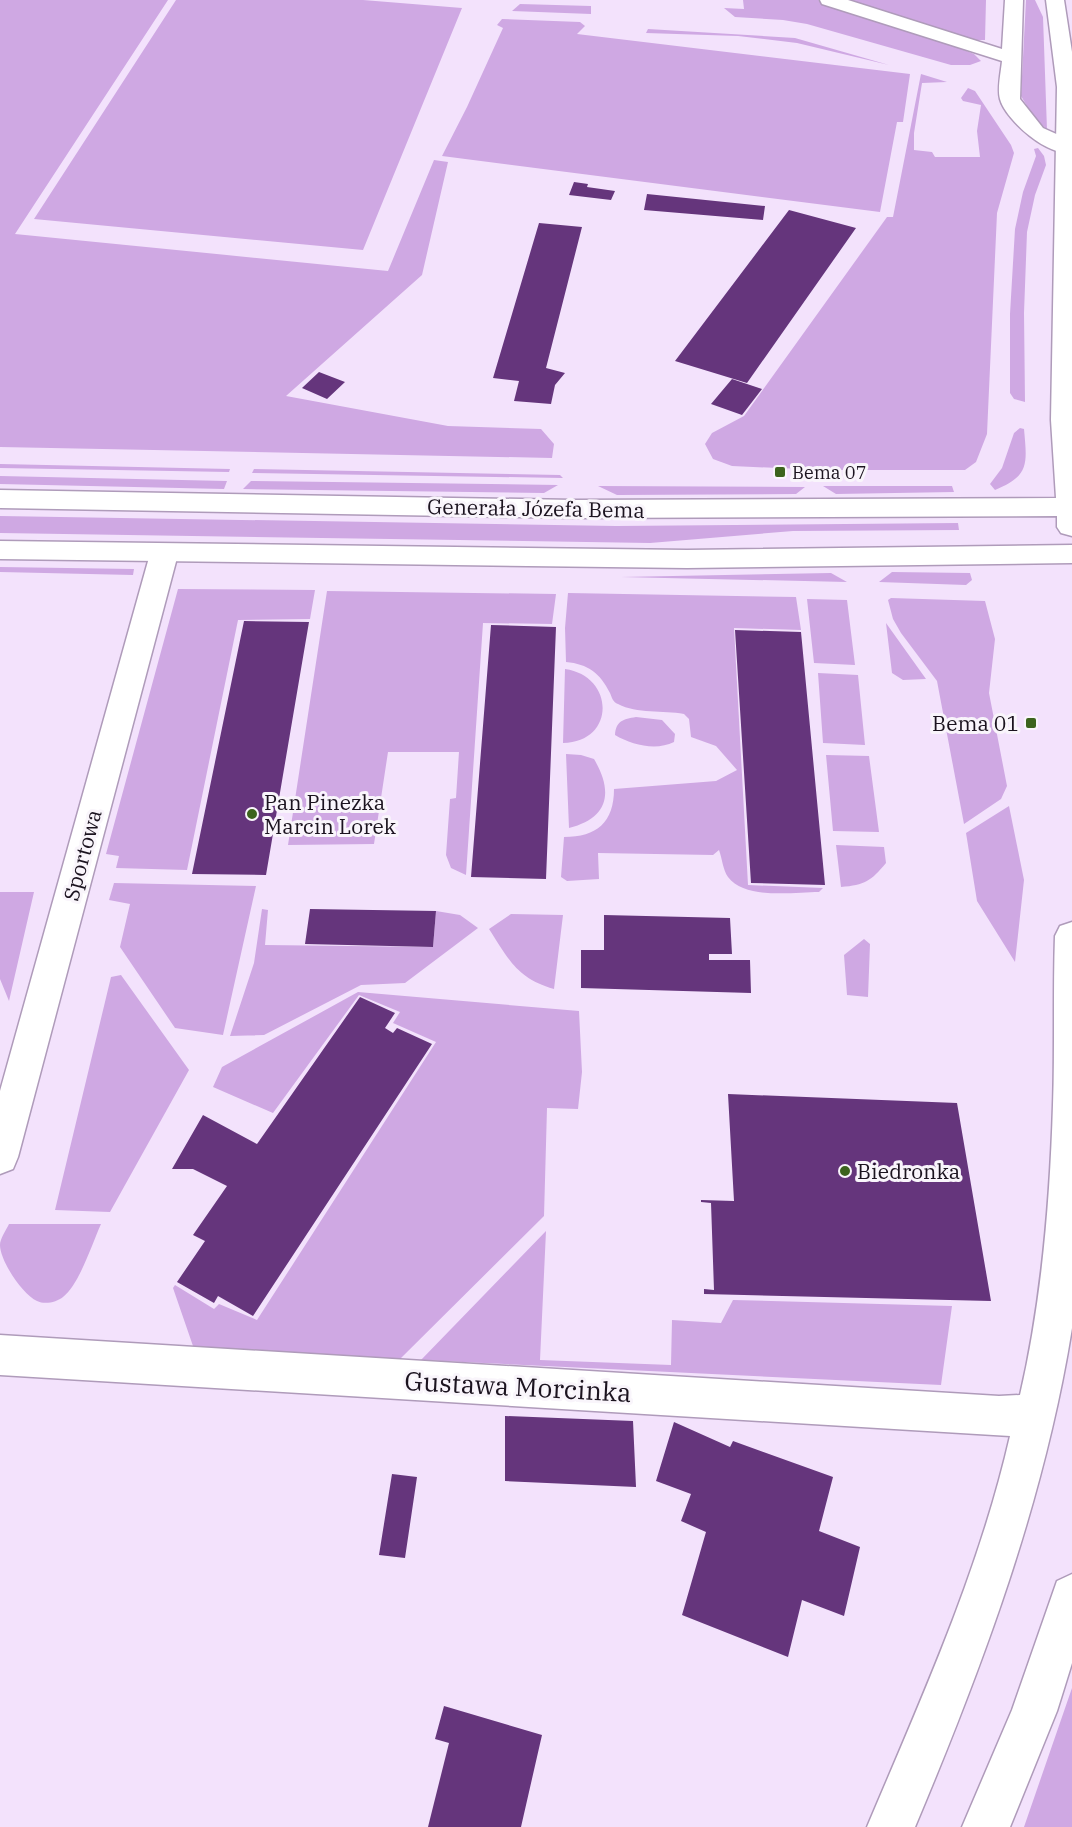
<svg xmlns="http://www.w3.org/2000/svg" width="1072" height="1827" font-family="'IBM Plex Serif',serif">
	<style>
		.green { fill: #cfa8e3 }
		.building { fill: #65357c }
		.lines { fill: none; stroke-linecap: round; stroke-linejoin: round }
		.street-casing { stroke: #af9bba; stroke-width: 3 }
		.secondary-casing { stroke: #af9bba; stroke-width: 3 }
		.street { fill: #fff; fill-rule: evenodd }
		.secondary { fill: #fff; fill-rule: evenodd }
		.poi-dot { fill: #3c631d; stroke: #f9f5fb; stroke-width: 2 }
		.labels { text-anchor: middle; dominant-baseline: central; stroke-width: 6; stroke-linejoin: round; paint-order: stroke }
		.far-poi-label { font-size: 18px; fill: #1b131f; stroke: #f9f5fb; text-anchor: start }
		.street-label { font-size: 21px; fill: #1b131f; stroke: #f9f5fb }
		.poi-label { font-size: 21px; fill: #1b131f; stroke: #f9f5fb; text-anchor: start }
		.near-street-label { font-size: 26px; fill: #1b131f; stroke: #f9f5fb }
	</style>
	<rect width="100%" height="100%" fill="#f3e2fc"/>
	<path class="green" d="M0 0H168L15 234 388 271 434 160 448 162 422 275 286 396 448 426 541 429 554 444 552 458 0 447Z
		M176 0H363L462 8 363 250 34 219Z
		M743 0H818L959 48 974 54 981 61 970 65H951L807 24 783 20 735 17 724 8 744 9Z
		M841 0H986L985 40H968Z
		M1026 0H1035L1043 17 1047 130 1033 116 1021 96Z
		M520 4 591 6V14L512 11Z
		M502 19 580 22 585 26 577 34 910 74 903 122H897L880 212 442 156 467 107 503 28 497 25Z
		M648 29 795 38 889 65 797 43 738 36 646 33Z
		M921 74 947 82 922 83 914 133V150L932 152 935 157H980L977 131 981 105 963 101 961 98 968 88 975 91 1011 145 1014 153 997 213 987 434 976 462 965 470H825L732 466 713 459 705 444 712 433 744 416 887 217H893Z
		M1038 148 1044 156 1046 165 1035 195 1027 232 1024 313 1025 402 1014 399 1010 393V314L1015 229 1023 192 1036 156 1034 149Z
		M1020 428 1024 429C1027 463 1030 476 995 490L990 484 1002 468 1014 433Z
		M0 464 230 469 229 472 0 468Z
		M254 469 560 475 563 478 252 473Z
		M0 476 227 481 224 489 0 484Z
		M251 481 558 485 544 493 243 489Z
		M598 486 805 487 796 494 617 495Z
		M823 486H952L954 492 836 494Z
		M0 516 616 526 958 523 959 530 793 531 650 543 0 533Z
		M0 567 134 569 133 575 0 572Z
		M892 572 970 573 972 580 966 585 879 582Z
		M831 573 847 582 621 577Z
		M178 589 315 590 310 619 238 620 187 870 116 868 119 856 106 854Z
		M327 591 556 594 552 624 483 623 466 875 451 868 446 855 450 799 456 798 459 752H388L374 844 288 845Z
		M568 593 796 597 801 630 734 628 748 885 823 888 819 892C794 892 745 900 728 877 723 870 722 858 719 850L713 855 598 853 599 879 567 881 561 877 564 837C597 837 614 822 614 789L716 781 737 770 716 746 691 737 689 719 684 714C663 710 637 714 618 704 613 702 612 698 610 693 600 673 588 664 566 662L565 628Z
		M891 598 985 601 995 639 989 693 1007 786 1001 799 964 824 937 681 901 633 893 619 888 600Z
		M807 599 847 600 855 665 814 663Z
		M886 623 926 679 903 680 892 673Z
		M565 669C615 676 616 742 563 743Z
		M818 673 858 675 865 745 823 743Z
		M636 717 662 720 675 734 674 742C656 751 632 745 615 735 616 721 623 719 636 717Z
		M566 754 581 755 594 759C614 793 608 818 569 828Z
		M826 755 869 756 879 832 833 831Z
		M1009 806 1024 880 1015 962 977 901 966 833Z
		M836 845 884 847 886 863C871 881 865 885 841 887Z
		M114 883 256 886 223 1035 175 1028 120 947 130 904 109 900Z
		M0 892H34L9 1001 0 979Z
		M262 909 268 910 265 945 433 947 436 911 460 915 478 928 405 983 361 985 264 1035 230 1036 254 963Z
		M511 914 563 915 554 989C517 978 509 960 489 929Z
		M864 939 870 944 868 997 847 995 844 955Z
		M121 975 189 1070 110 1212 55 1210 111 977Z
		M358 992 579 1011 582 1072 578 1109 547 1108 544 1216 399 1360 193 1346 173 1288 175 1285 214 1309 219 1304 257 1320 436 1042 393 1023 400 1012 359 995 273 1113 213 1087 222 1067Z
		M9 1224H101C92 1244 79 1285 63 1297 57 1302 45 1305 37 1301 23 1295 0 1261 0 1245 0 1239 6 1230 9 1224Z
		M546 1231 540 1360 671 1365 672 1320 721 1323 733 1300 952 1306 941 1385 421 1360Z
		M1072 1688V1827H1024Z"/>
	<path class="building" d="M574 182 588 184 587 187 615 191 611 200 569 195Z
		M647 194 765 206 763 220 644 210Z
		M789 210 856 228 747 383 675 361Z
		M539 223 582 227 546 368 565 373 555 385 551 404 514 401 519 381 493 378Z
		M319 372 345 382 327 399 302 388Z
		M732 379 762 389 742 415 711 404Z
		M244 621 309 622 266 875 192 874Z
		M491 625 556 627 546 879 471 877Z
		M735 630 801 632 825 885 751 883Z
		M310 909 436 911 433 947 305 944Z
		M604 915 730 918 732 954H709V960H750L751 993 581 988V950H604Z
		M360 997 395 1013 385 1028 393 1033 397 1028 432 1044 253 1316 218 1296 214 1303 177 1282 205 1241 193 1235 227 1186 193 1169H172L203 1115 257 1144Z
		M728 1094 957 1103 991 1301 704 1294V1289L714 1290 711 1203 701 1202V1200L734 1201Z
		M505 1416 633 1421 636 1487 505 1481Z
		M674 1422 730 1447 733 1441 833 1477 819 1531 860 1547 844 1616 802 1600 788 1657 682 1615 706 1532 681 1521 691 1494 656 1481Z
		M392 1474 417 1477 405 1558 379 1555Z
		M444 1706 542 1735 521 1827H428L449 1743 435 1739Z"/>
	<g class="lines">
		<g class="street-casing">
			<path id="street" d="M820 0H848L1002 49 1005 0H1023L1020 99 1043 128 1072 141V152C1050 158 1006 121 1000 99 997 89 1001 72 1002 61L822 4Z
				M164 545 174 547 178 554 18 1157 13 1169 0 1174V1091L150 554 154 547Z
				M1072 922V1328C1044 1502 983 1665 915 1827H867C921 1699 979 1572 1010 1436L0 1375V1335L999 1396 1020 1395C1042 1301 1050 1201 1053 1105 1055 1049 1053 992 1055 936L1060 926Z"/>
		</g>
		<g class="secondary-casing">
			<path id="secondary" d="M1046 0H1064L1072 52V536L1061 533 1057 527V516L573 518 0 508V490L573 500 1056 498 1051 420 1057 87Z
				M0 541 687 550 1072 545V563L687 568 0 559Z
				M1072 1574V1663L1057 1711 1010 1827H962L1012 1710 1057 1581Z"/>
		</g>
		<use href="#street" class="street"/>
		<use href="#secondary" class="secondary"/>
	</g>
	<g class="poi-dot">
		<rect x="774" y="466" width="12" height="12" rx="3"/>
		<rect x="1025" y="717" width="12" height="12" rx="3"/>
		<circle cx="252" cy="814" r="6"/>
		<circle cx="845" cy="1171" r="6"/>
	</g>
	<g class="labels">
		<g class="far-poi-label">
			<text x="792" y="472">Bema 07</text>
		</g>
		<g class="street-label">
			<text transform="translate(536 508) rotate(1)">Generała Józefa Bema</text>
			<text transform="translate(82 855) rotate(-75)">Sportowa</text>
		</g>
		<g class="poi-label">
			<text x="1019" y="723" text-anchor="end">Bema 01</text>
			<text x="264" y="802">Pan Pinezka<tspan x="264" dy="24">Marcin Lorek</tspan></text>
			<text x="857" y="1171">Biedronka</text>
		</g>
		<g class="near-street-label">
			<text transform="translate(518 1386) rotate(3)">Gustawa Morcinka</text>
		</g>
	</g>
</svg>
